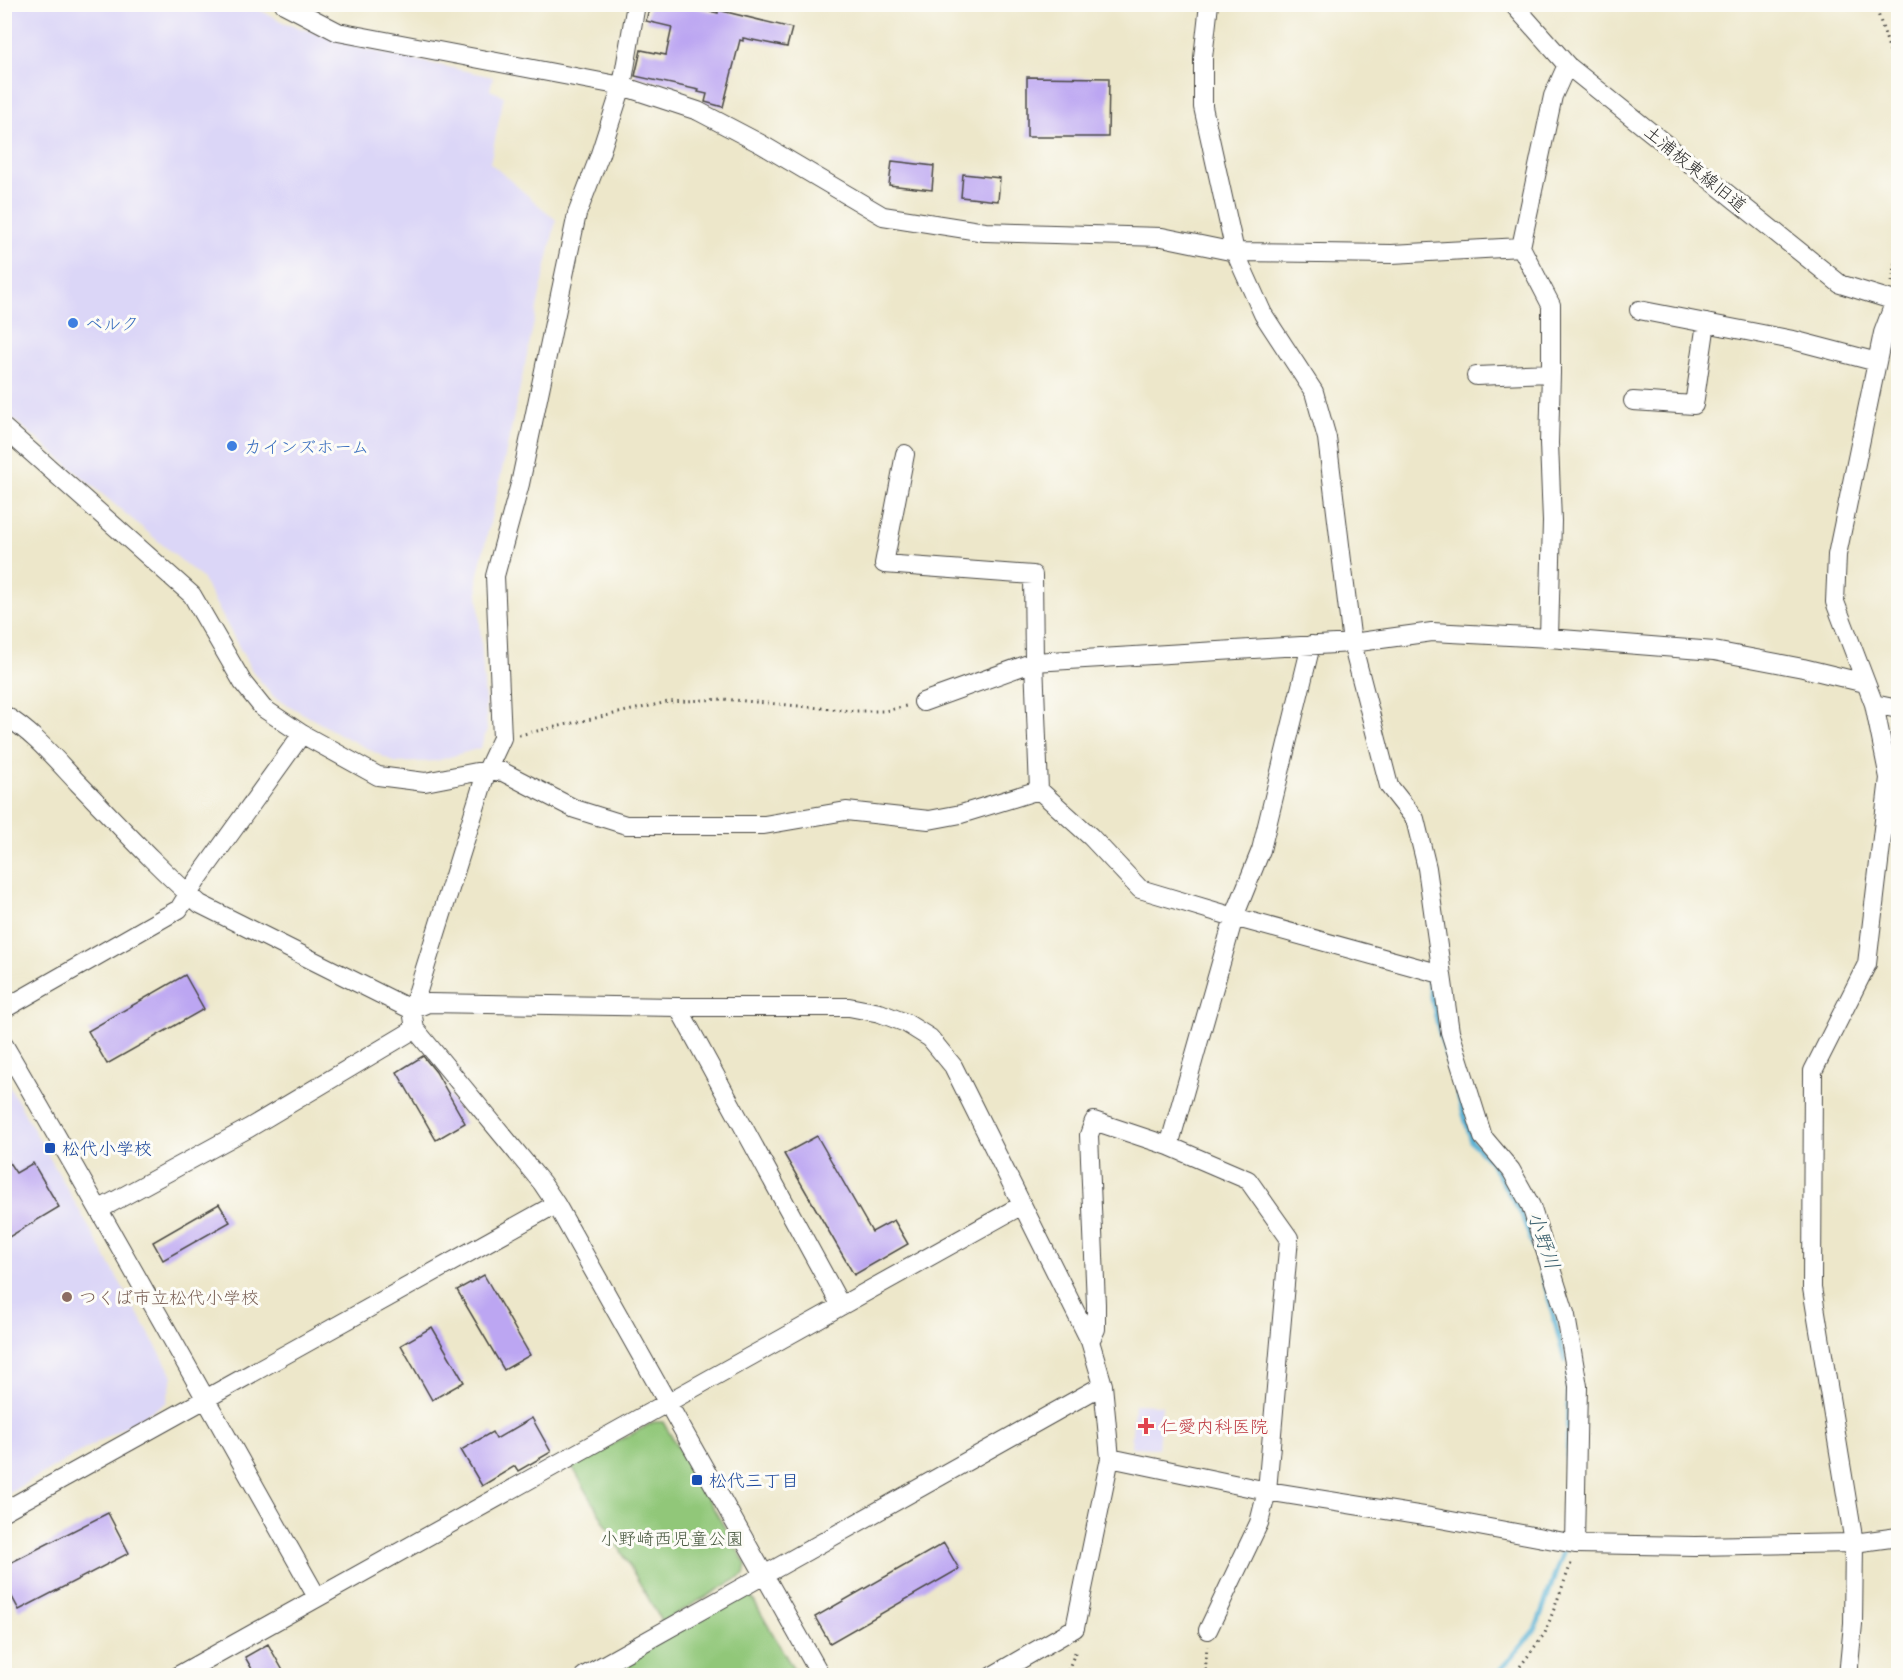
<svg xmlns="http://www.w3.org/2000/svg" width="1903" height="1680" font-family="Mali,'Klee One',sans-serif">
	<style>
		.built { fill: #dbd6f7 }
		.green { fill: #91c779; stroke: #5e7952; stroke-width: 1.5 }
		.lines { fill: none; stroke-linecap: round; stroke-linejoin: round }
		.stream { stroke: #56b1d4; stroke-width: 5 }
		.building { fill: #bca6f2 }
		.minor-casing { stroke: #484743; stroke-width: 20 }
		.path { stroke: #484743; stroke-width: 3; stroke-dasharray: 1.5 4.5; stroke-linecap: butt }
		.minor { stroke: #fff; stroke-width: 18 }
		.shop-dot { fill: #3f7fe0; stroke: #fdfcf7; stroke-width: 2 }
		.transit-dot { fill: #1a4fb4; stroke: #fdfcf7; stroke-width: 2 }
		.education-dot { fill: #8d6e63; stroke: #fdfcf7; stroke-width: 2 }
		.health-dot { fill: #e0444e; stroke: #fdfcf7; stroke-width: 2 }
		.labels { text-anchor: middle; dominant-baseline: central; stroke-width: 6; stroke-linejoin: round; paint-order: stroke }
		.street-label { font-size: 18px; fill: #2b2b2b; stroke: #fdfcf7 }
		.shop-label { font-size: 18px; fill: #366cbe; stroke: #fdfcf7; text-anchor: start }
		.transit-label { font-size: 18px; fill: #164399; stroke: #fdfcf7; text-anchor: start }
		.education-label { font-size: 18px; fill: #785e54; stroke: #fdfcf7; text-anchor: start }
		.health-label { font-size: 18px; fill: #be3a42; stroke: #fdfcf7; text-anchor: start }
		.park-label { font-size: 18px; fill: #4a5a42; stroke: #fdfcf7 }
		.water-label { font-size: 20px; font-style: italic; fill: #3c616f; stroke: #fdfcf7 }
	</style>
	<rect width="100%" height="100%" fill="#fdfcf7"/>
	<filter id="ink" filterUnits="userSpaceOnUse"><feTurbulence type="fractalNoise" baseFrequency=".0167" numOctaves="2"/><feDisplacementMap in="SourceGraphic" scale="12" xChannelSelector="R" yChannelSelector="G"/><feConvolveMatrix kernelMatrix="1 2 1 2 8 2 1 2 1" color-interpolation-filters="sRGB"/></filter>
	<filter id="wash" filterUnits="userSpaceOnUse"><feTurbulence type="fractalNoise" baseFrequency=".008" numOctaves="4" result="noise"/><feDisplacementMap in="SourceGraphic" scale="24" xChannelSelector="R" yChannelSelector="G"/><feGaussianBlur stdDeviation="1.35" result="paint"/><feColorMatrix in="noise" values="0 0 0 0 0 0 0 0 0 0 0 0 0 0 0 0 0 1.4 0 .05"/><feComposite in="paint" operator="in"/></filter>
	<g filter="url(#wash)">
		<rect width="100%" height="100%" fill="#ede7ca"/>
		<path class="built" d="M5 5H250L285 23 361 48 493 77 490 90 504 96 490 163 556 220 498 489 477 578 487 731 480 748 436 761 396 763 339 734 274 697 252 671 202 578 5 412Z
			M4 1077 173 1376 166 1403 5 1495Z
			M1134 1404 1162 1405 1158 1448 1131 1447Z"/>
		<path class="green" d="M654 1422H663L746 1564 744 1575 662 1622 572 1466Z
			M748 1591 795 1672 789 1676H596Z"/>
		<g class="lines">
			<path class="stream" d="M1428 980 1439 1030 1472 1142 1490 1161 1522 1215 1541 1268 1565 1361
				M1564 1528 1567 1499 1568 1376
				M1496 1676 1536 1628 1563 1552"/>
		</g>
		<g id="blocks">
			<path class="building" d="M650 4H680L718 13V10L792 28 787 47 743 38V41L740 40 723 107 705 102 707 94 698 92 699 90 635 76 641 50 666 55 672 27 646 21Z
				M1027 77 1109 78 1108 137H1027Z
				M892 161 934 166 932 190 889 185Z
				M963 174 1000 178 998 201 961 197Z
				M185 975 204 1009 107 1064 88 1031Z
				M423 1056 436 1072 465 1123 436 1140 397 1072Z
				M817 1136 872 1232 894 1220 908 1244 854 1275 784 1154Z
				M4 1155 16 1173 33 1163 59 1207 4 1240Z
				M219 1204 230 1222 163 1260 153 1242Z
				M484 1275 530 1355 504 1370 457 1290Z
				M432 1327 464 1382 432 1400 401 1345Z
				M532 1418 551 1452 518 1471 515 1466 482 1486 461 1450 492 1432 496 1439Z
				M108 1513 129 1553 19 1610 4 1582V1566Z
				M944 1543 959 1569 830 1643 815 1617Z
				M268 1644 286 1676H256L245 1657Z"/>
		</g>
	</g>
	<g filter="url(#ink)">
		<use href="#blocks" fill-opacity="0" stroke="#484743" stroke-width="1.5"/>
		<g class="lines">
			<g class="minor-casing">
				<path id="minor" d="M284 4 338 32 622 86 698 111 761 144 883 216 985 232 1162 237 1235 252 1392 254 1521 247
					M636 4 622 86 599 157 577 214 520 484 495 576 502 738 487 770 412 1010 415 1029 542 1183 556 1204 821 1676
					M1209 4 1203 58V107L1235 252 1263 314 1314 392 1327 438 1352 643 1389 786 1415 819 1427 868 1450 1032 1483 1137 1511 1170 1531 1206 1566 1316 1578 1386 1575 1544
					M1513 4 1567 65 1840 284 1895 301 1898 300
					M1639 310 1793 340 1877 362
					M1476 376 1551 373V305L1521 247 1553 96 1567 65
					M1633 401 1694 405 1706 323
					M4 428 192 595 243 683 263 708 302 734 378 776 425 782 487 770 503 772 575 809 626 825H764L846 811 929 820 961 814 1039 790
					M905 454 884 564 1033 575 1034 662 923 702
					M1549 638 1552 521 1549 443 1551 373
					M1874 704 1898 709
					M4 715C33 732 56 760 79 784 119 825 157 867 200 904L412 1010
					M1441 974 1234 917 1140 889 1091 837 1039 790 1034 662 1352 643 1432 632 1549 638 1714 651 1803 668 1865 683
					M678 1007 841 1306
					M4 1009 179 909 197 880 302 734
					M412 1010 428 1003 678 1007H849L880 1013 906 1023 930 1038 953 1066 1090 1341 1103 1385 1110 1458 1075 1628 992 1676
					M4 1045C111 1228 213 1413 317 1597
					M1169 1146 1234 917 1261 850 1311 645
					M100 1209 249 1128 415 1029
					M1090 1341 1096 1329V1304L1089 1135 1094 1121 1169 1146 1248 1180 1289 1238 1267 1491 1259 1523 1208 1630
					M1110 1458 1267 1491 1430 1517 1575 1544 1696 1546 1854 1543 1898 1537
					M4 1511 556 1204
					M177 1676 1022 1205
					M584 1676 1103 1385
					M1848 1676 1853 1624 1854 1543 1812 1288 1813 1071 1867 964 1889 778 1874 704 1835 602 1837 555 1883 333 1895 301"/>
			</g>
			<path class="path" d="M1875 4 1898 76
				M1892 282 1898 244
				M519 735 668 702 723 699 853 711H885L906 706
				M1066 1676 1076 1650
				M1205 1676 1207 1646
				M1513 1676 1545 1633 1572 1561"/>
			<use href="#minor" class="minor"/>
		</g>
	</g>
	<g class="shop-dot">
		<circle cx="73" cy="323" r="6"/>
		<circle cx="232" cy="446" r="6"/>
	</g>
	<g class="transit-dot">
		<rect x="44" y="1142" width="12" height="12" rx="3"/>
		<rect x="691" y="1474" width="12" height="12" rx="3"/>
	</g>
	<circle class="education-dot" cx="67" cy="1297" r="6"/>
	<path class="health-dot" d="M1143 1417h6v6h6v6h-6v6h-6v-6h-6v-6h6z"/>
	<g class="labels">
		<g class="street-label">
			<text transform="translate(1696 168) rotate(39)">土浦板東線旧道</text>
		</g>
		<g class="shop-label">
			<text x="85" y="323">ベルク</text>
			<text x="244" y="446">カインズホーム</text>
		</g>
		<g class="transit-label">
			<text x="62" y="1148">松代小学校</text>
			<text x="709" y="1480">松代三丁目</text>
		</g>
		<g class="education-label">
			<text x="79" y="1297">つくば市立松代小学校</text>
		</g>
		<g class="health-label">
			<text x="1160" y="1426">仁愛内科医院</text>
		</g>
		<g class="park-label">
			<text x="672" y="1538">小野崎西児童公園</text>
		</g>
		<g class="water-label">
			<text transform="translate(1545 1240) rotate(71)">小野川</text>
		</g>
	</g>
	<rect width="1903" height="1680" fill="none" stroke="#fdfcf7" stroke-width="24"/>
</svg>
